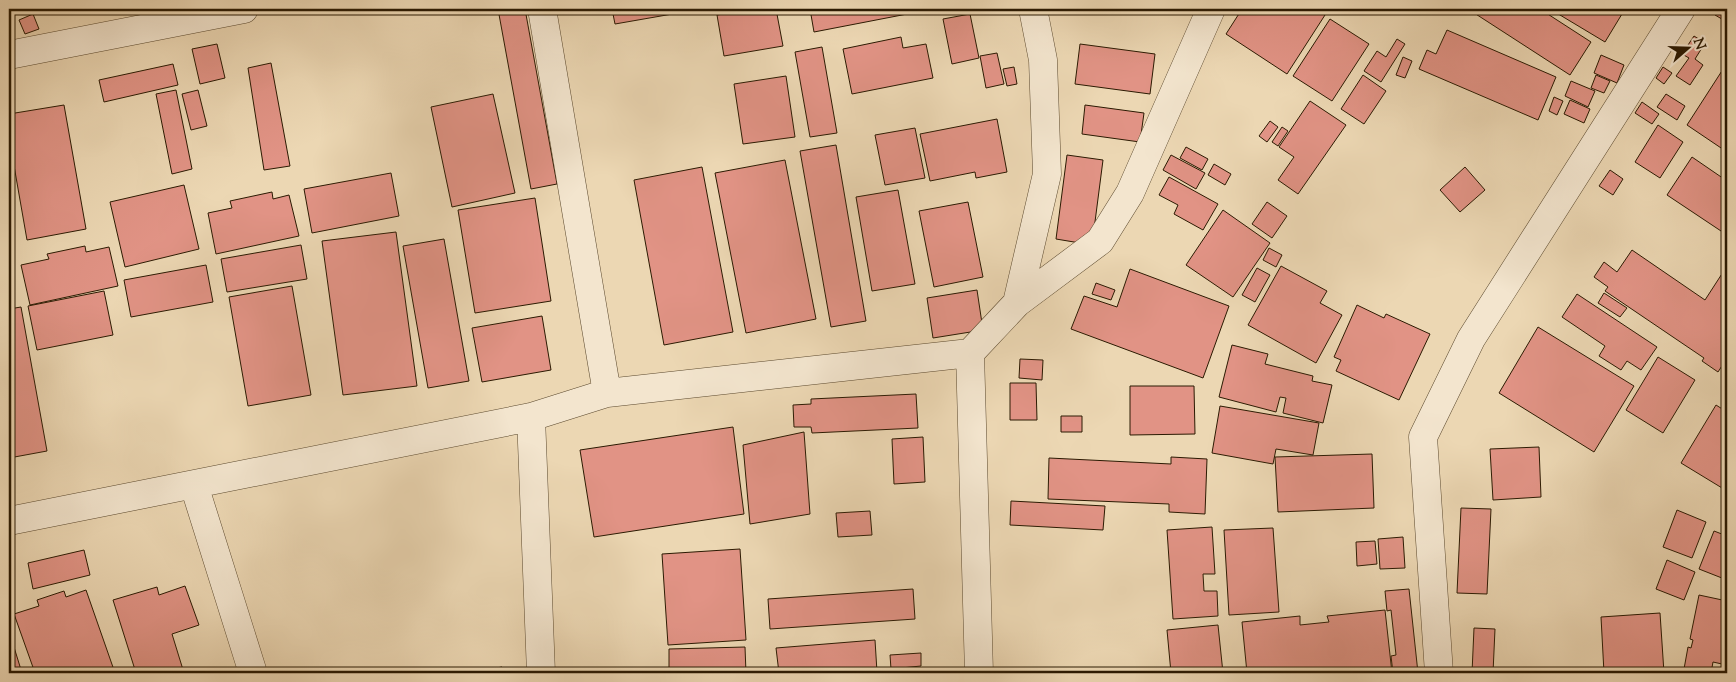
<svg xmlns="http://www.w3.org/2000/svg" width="1736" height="682" font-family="'Sorts Mill Goudy',serif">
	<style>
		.building { fill: #e19385; stroke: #2b1a02 }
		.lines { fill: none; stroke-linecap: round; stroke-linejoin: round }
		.street-casing { stroke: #5b492e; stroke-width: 29 }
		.street { stroke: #f3e5ce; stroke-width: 28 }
	</style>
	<rect width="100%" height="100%" fill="#ecd7b3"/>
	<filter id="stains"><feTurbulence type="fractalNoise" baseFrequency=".004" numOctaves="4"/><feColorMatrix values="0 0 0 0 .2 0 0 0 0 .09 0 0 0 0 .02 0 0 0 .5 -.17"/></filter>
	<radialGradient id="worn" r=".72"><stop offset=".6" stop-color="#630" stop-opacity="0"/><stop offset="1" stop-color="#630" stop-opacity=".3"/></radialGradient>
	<path class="building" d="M498 9H525L557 184 531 189Z
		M612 9H701L615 24Z
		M755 9H776L783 46 724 56 717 15Z
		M810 9H933L814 32Z
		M1099 9H1184V13Z
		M1242 9H1315L1325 15 1287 74 1226 34Z
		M1468 9H1540L1591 42 1570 75Z
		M1550 9H1625L1605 42Z
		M1720 9H1727V22L1715 15Z
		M33 14 39 29 25 34 19 20Z
		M970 14 979 58 952 64 943 19Z
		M1330 19 1369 44 1332 101 1293 76Z
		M1447 30 1556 77 1538 120 1419 69 1427 50 1436 54Z
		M1694 36 1705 43 1695 59 1703 65 1690 85 1676 76 1689 58 1682 54Z
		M901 37 903 48 926 44 933 78 852 94 843 49Z
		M1397 39 1405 44 1381 82 1364 71 1377 51 1386 57Z
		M217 44 225 78 200 84 192 49Z
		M1080 44 1155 54 1150 94 1075 84Z
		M822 47 837 133 810 137 795 52Z
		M997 53 1004 84 986 88 980 56Z
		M1601 55 1624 65 1617 83 1594 73Z
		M1403 57 1412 61 1405 78 1396 75Z
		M271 63 290 166 264 170 248 68Z
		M1727 63V152L1687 125Z
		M173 64 178 85 104 102 99 80Z
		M1014 67 1017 84 1007 86 1003 69Z
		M1663 67 1672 73 1664 84 1656 78Z
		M1363 75 1386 91 1364 124 1341 109Z
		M1596 75 1610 81 1604 93 1591 88Z
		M786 76 795 137 743 144 734 84Z
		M1571 81 1595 91 1588 107 1565 96Z
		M176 90 192 169 172 174 156 94Z
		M198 90 207 126 191 130 182 94Z
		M493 94 515 193 452 207 431 107Z
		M1666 94 1685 106 1677 120 1657 107Z
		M1554 97 1563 101 1557 115 1549 111Z
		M1570 100 1590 109 1584 123 1564 114Z
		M1310 101 1346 125 1298 194 1278 180 1294 157 1279 147Z
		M1642 102 1659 114 1652 124 1635 113Z
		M64 105 86 229 27 240 9 137V114Z
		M1085 105 1144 113 1140 142 1082 134Z
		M997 119 1007 172 976 178 975 172 930 181 920 134Z
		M1270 121 1278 127 1267 142 1259 136Z
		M1658 125 1683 142 1660 178 1635 162Z
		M1282 127 1288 131 1278 146 1272 142Z
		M915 128 925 178 885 185 875 135Z
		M836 145 866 321 831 327 800 151Z
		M1186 147 1208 159 1202 170 1180 158Z
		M1067 155 1103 160 1092 245 1056 239Z
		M1171 155 1205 173 1196 189 1163 170Z
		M1692 157 1727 181V235L1667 195Z
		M785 160 816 319 746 333 715 173Z
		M1214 164 1231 174 1225 185 1208 175Z
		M702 167 733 332 664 345 634 180Z
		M1465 167 1485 190 1460 212 1440 190Z
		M1610 170 1623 179 1613 195 1599 186Z
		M391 173 399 216 312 233 304 189Z
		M1169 177 1218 204 1203 230 1174 214 1178 205 1159 195Z
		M184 185 199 249 125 267 110 202Z
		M898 190 915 284 872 291 856 197Z
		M272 192 273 199 289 195 299 236 216 254 208 213 232 208 230 201Z
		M535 198 551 301 475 313 458 210Z
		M968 202 983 277 934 287 919 211Z
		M1267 202 1287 216 1272 238 1252 224Z
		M1223 210 1270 243 1233 297 1186 265Z
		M396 232 417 386 343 395 322 241Z
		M444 239 469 381 428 388 403 246Z
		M301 245 307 279 227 292 221 259Z
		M85 246 86 252 109 247 118 286 30 305 21 265 49 259 47 254Z
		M1269 248 1282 255 1276 267 1263 260Z
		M1632 250 1705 300 1727 266V358L1718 372 1702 361 1704 358 1605 291 1608 287 1594 277 1604 262 1617 272Z
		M206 265 213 302 131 317 124 280Z
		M1281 266 1327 291 1320 303 1342 315 1316 363 1248 325Z
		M1257 268 1270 275 1255 302 1242 295Z
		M1130 269 1229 306 1203 378 1071 329 1084 296 1117 307Z
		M1096 283 1115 290 1111 300 1092 294Z
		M292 286 311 395 248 406 229 297Z
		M977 290 983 330 933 338 927 298Z
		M104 291 113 335 37 350 28 306Z
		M1604 293 1627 308 1620 317 1598 303Z
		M1577 294 1657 347 1641 370 1627 361 1621 370 1599 356 1605 346 1562 317Z
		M1357 305 1384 318 1386 314 1430 334 1399 400 1336 371 1341 360 1334 357Z
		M21 307 47 451 9 458V309Z
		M542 316 551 370 482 382 472 328Z
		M1538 327 1634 386 1594 452 1499 393Z
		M1232 345 1268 354 1265 364 1313 376 1312 381 1332 385 1323 423 1283 413 1286 398 1280 397 1276 412 1219 397Z
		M1658 357 1695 380 1663 433 1626 410Z
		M1020 359 1043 360 1042 380 1019 378Z
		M1010 383H1036L1037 420H1010Z
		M1130 386H1194L1195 434 1130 435Z
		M916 394 918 428 812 433 811 427H794L793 405 811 404V399Z
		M1716 405 1727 412V491L1681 463Z
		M1220 406 1319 423 1313 455 1276 449 1273 464 1212 453Z
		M1061 416H1082V432H1061Z
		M733 427 744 514 594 537 580 450Z
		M804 432 810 514 750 524 743 445Z
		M923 437 925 482 894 484 892 439Z
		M1539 447 1541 497 1493 500 1490 449Z
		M1372 454 1374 508 1278 512 1275 457Z
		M1171 457 1207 459 1205 514 1169 512V504L1048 499 1049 458 1171 464Z
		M1011 501 1105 506 1103 530 1010 525Z
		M1461 508 1491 509 1487 594 1457 593Z
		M1677 510 1706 522 1692 558 1663 547Z
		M870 511 872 535 838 537 836 513Z
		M1212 527 1215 574H1203L1204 591H1217L1218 616 1173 619 1167 530Z
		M1273 528 1279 612 1229 615 1224 530Z
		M1714 531 1727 536V580L1699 569Z
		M1403 537 1405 568 1380 569 1378 539Z
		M1375 541 1377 564 1357 566 1356 542Z
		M740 549 746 640 668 645 662 554Z
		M84 550 90 575 33 589 28 563Z
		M1667 560 1695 572 1684 600 1656 589Z
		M185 586 199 625 172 634 184 673H136L113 600 157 587 159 595Z
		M913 589 915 619 770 629 768 599Z
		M1409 589 1418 673H1393L1391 656 1396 655 1391 610 1387 611 1385 591Z
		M86 590 115 673H35L14 614 39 606 37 600 64 591 66 597Z
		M1699 595 1727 601V673H1720L1722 664 1713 662 1711 673 1684 669 1688 647 1691 648 1693 640 1690 639Z
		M1385 610 1392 673H1247L1242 622 1300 616V625L1329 622 1327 616Z
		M1660 613 1664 673H1604L1601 617Z
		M1218 625 1223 673H1171L1167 630Z
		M1474 628 1495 629 1493 673H1472Z
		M9 631 22 673H9Z
		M875 640 877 672 779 673 776 648Z
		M745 647 746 673H669V649Z
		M921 653V666L891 669 890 655Z
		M502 667 503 673H473V672Z"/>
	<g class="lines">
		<g class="street-casing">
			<path id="street" d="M542 9 607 393
				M9 55 244 9
				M1017 303 1047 174 1043 60 1033 9
				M531 417 541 673
				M194 485 253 673
				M9 521 531 417 607 393 970 353
				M979 673 970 353 1017 303 1100 241 1130 193 1211 9
				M1439 673 1423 437 1471 339 1681 9"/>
		</g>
		<use href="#street" class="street"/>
	</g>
	<rect width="1736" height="682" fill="none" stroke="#ecd7b3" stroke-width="30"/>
	<rect x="10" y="10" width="1716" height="662" fill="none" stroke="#2b1a02" stroke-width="2.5"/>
	<rect x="15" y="15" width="1706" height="652" fill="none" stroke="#2b1a02"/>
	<g transform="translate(1688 48) rotate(70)" stroke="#f3e5ce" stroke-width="4" paint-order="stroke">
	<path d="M0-4L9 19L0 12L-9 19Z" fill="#2b1a02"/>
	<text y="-8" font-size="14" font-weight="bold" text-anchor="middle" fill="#2b1a02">N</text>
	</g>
	<rect width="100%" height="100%" filter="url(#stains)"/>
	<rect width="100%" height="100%" fill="url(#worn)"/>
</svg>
